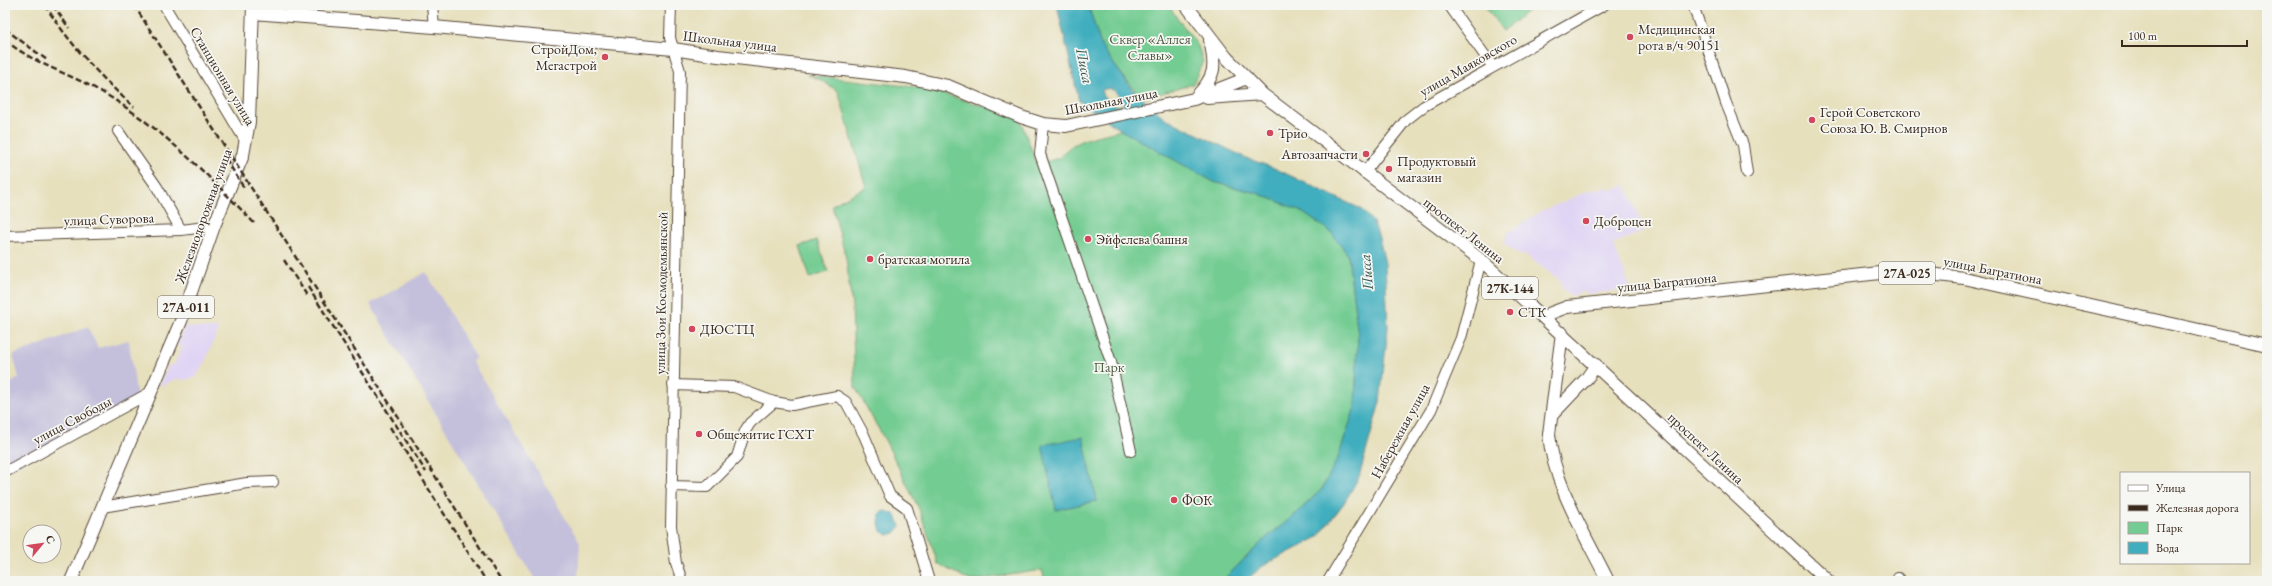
<svg xmlns="http://www.w3.org/2000/svg" width="2272" height="586" font-family="'EB Garamond',serif">
	<style>
		.built { fill: #e0d4f4 }
		.industrial { fill: #c4c0db }
		.green { fill: #73cc92; stroke: #577b58 }
		.water { fill: #40aebe; stroke: #3e6c6e; fill-rule: evenodd }
		.lines { fill: none; stroke-linecap: round; stroke-linejoin: round }
		.minor-casing { stroke: #554536; stroke-width: 12 }
		.major-casing { stroke: #554536; stroke-width: 14 }
		.minor { stroke: #fff; stroke-width: 10 }
		.major { stroke: #fff; stroke-width: 12 }
		.rail { stroke: #3b2a1e; stroke-width: 2.5; stroke-dasharray: 6 3; stroke-linecap: butt }
		.poi-dot { fill: #d1495b; stroke: #f6f6f2; stroke-width: 1.5 }
		.labels { text-anchor: middle; dominant-baseline: central; stroke-width: 3.5; stroke-linejoin: round; paint-order: stroke }
		.shield { fill: #f6f6f2; stroke: #73675e; stroke-width: 1 }
		.shield-label { font-size: 13px; font-weight: bold; fill: #3b2a1e }
		.poi-label { font-size: 14px; fill: #3b2a1e; stroke: #f6f6f2; text-anchor: start }
		.park-label { font-size: 14px; fill: #4c5b41; stroke: #f6f6f2 }
		.street-label { font-size: 14px; fill: #3b2a1e; stroke: #f6f6f2 }
		.water-label { font-size: 15px; font-style: italic; fill: #3d5856; stroke: #f6f6f2 }
	</style>
	<rect width="100%" height="100%" fill="#f6f6f2"/>
	<filter id="ink" filterUnits="userSpaceOnUse"><feTurbulence type="fractalNoise" baseFrequency=".025" numOctaves="2"/><feDisplacementMap in="SourceGraphic" scale="8" xChannelSelector="R" yChannelSelector="G"/><feConvolveMatrix kernelMatrix="1 2 1 2 8 2 1 2 1" color-interpolation-filters="sRGB"/></filter>
	<filter id="wash" filterUnits="userSpaceOnUse"><feTurbulence type="fractalNoise" baseFrequency=".012" numOctaves="4" result="noise"/><feDisplacementMap in="SourceGraphic" scale="16" xChannelSelector="R" yChannelSelector="G"/><feGaussianBlur stdDeviation="0.9" result="paint"/><feColorMatrix in="noise" values="0 0 0 0 0 0 0 0 0 0 0 0 0 0 0 0 0 1.4 0 .05"/><feComposite in="paint" operator="in"/></filter>
	<g filter="url(#wash)">
		<rect width="100%" height="100%" fill="#e7e0bd"/>
		<path class="built" d="M1626 185 1645 231 1613 244 1631 289 1586 294 1584 291 1572 296 1563 290 1561 281 1526 255 1522 256 1504 244 1508 233 1540 212 1588 191 1608 187 1612 191Z
			M185 326 198 328H219L204 364 196 377 186 380 176 379 158 387 169 365H174L182 347 177 345Z"/>
		<path class="industrial" d="M426 272 476 358 472 361 580 543 578 576 571 581H536L370 304Z
			M88 327 98 348 129 340 137 399 5 472V386L19 378 13 355Z"/>
		<path class="green" d="M1088 5H1168L1198 46 1203 61 1193 84 1142 99 1116 67 1101 45Z
			M1484 5H1535L1503 31Z
			M807 75 924 88 1019 117 1037 164 1060 158C1072 138 1100 136 1121 130L1214 182 1257 193 1299 210 1331 232 1348 255 1358 336 1355 407 1338 458 1322 489 1297 513 1265 539 1222 581H1045L1042 570 971 581 938 564 919 509 886 442 855 387 852 306 846 258 832 205 866 187 838 91 819 79Z
			M817 240 828 272 810 278 800 246Z"/>
		<path class="water" d="M1057 5H1088L1101 45 1116 67 1135 93 1165 118 1246 158 1274 168 1361 209 1373 222 1379 238 1385 263 1388 327 1380 402 1359 477 1344 503 1318 537 1263 566 1245 581H1222L1265 539 1297 513 1322 489 1338 458 1355 407 1358 336 1348 255 1331 232 1299 210 1257 193 1214 182 1121 130 1079 101ZM1109 88 1115 91 1125 105 1116 106 1102 95V90Z
			M1083 437 1097 501 1056 510 1042 445Z
			M884 511C895 512 898 517 900 527L895 533 888 535 881 531 879 523 880 514Z"/>
	</g>
	<g filter="url(#ink)">
		<g class="lines">
			<g class="minor-casing">
				<path id="minor" d="M164 5 246 142
					M432 5 434 27
					M671 5 670 38 680 71 671 526 676 563 682 581
					M1449 5 1493 67
					M1693 5 1726 103 1743 145 1747 173
					M1043 124 1040 154 1111 362 1131 451
					M118 131 157 187 181 230
					M1364 173 1406 120 1424 106 1604 5
					M5 236 181 230 214 226
					M673 385 734 387 774 402 792 405 837 396 846 402 864 435 890 496 907 508 929 581
					M5 472 151 392
					M671 486 707 487 737 457 745 431 750 423 774 402
					M102 507 247 483 273 482
					M1898 578 1900 581
					M1328 581 1431 410 1461 338 1481 260"/>
			</g>
			<g class="major-casing">
				<path id="major" d="M1186 5 1226 57 1262 94 1481 260 1828 581
					M253 13 434 27 673 49 718 56 906 77 948 86 1021 117 1043 124 1066 126 1194 99 1247 78
					M1196 97C1216 76 1216 67 1210 40
					M1207 98 1262 94
					M1545 319 1551 313 1567 307 1880 273 1929 274 1964 278 2267 345
					M1562 333 1549 434C1553 484 1586 536 1608 581
					M1552 415 1587 378 1596 365
					M71 581 181 321 214 226 243 155 249 122 253 6"/>
			</g>
			<use href="#minor" class="minor"/>
			<use href="#major" class="major"/>
			<path class="rail" d="M45 5C68 42 101 78 134 107
				M53 5 69 28
				M134 5 393 409 501 581
				M5 29 47 60
				M5 40C35 65 74 75 107 95 166 132 206 173 254 223
				M226 159 244 188
				M284 260 308 297
				M308 287 426 472
				M390 427 486 581"/>
		</g>
	</g>
	<g class="poi-dot">
		<circle cx="1630" cy="37" r="4"/>
		<circle cx="605" cy="57" r="4"/>
		<circle cx="1812" cy="120" r="4"/>
		<circle cx="1270" cy="133" r="4"/>
		<circle cx="1366" cy="154" r="4"/>
		<circle cx="1389" cy="169" r="4"/>
		<circle cx="1586" cy="221" r="4"/>
		<circle cx="1088" cy="239" r="4"/>
		<circle cx="870" cy="259" r="4"/>
		<circle cx="1510" cy="312" r="4"/>
		<circle cx="692" cy="329" r="4"/>
		<circle cx="699" cy="434" r="4"/>
		<circle cx="1174" cy="500" r="4"/>
	</g>
	<g class="labels">
		<g class="shield">
			<rect x="1879" y="262" width="56" height="22" rx="3"/>
			<rect x="1482" y="277" width="56" height="22" rx="3"/>
			<rect x="158" y="296" width="56" height="22" rx="3"/>
		</g>
		<g class="shield-label">
			<text x="1907" y="273">27А-025</text>
			<text x="1510" y="288">27К-144</text>
			<text x="186" y="307">27А-011</text>
		</g>
		<g class="poi-label">
			<text x="1638" y="29">Медицинская<tspan x="1638" dy="16">рота в/ч 90151</tspan></text>
			<text x="597" y="49" text-anchor="end">СтройДом,<tspan x="597" dy="16">Мегастрой</tspan></text>
			<text x="1820" y="112">Герой Советского<tspan x="1820" dy="16">Союза Ю. В. Смирнов</tspan></text>
			<text x="1278" y="133">Трио</text>
			<text x="1358" y="154" text-anchor="end">Автозапчасти</text>
			<text x="1397" y="161">Продуктовый<tspan x="1397" dy="16">магазин</tspan></text>
			<text x="1594" y="221">Доброцен</text>
			<text x="1096" y="239">Эйфелева башня</text>
			<text x="878" y="259">братская могила</text>
			<text x="1518" y="312">СТК</text>
			<text x="700" y="329">ДЮСТЦ</text>
			<text x="707" y="434">Общежитие ГСХТ</text>
			<text x="1182" y="500">ФОК</text>
		</g>
		<g class="park-label">
			<text x="1150" y="39">Сквер «Аллея<tspan x="1150" dy="16">Славы»</tspan></text>
			<text x="1109" y="367">Парк</text>
		</g>
		<g class="street-label">
			<text transform="translate(730 41) rotate(7)">Школьная улица</text>
			<text transform="translate(1468 65) rotate(-30)">улица Маяковского</text>
			<text transform="translate(223 76) rotate(59)">Станционная улица</text>
			<text transform="translate(1111 101) rotate(-11)">Школьная улица</text>
			<text transform="translate(203 216) rotate(-70)">Железнодорожная улица</text>
			<text transform="translate(109 219) rotate(-2)">улица Суворова</text>
			<text transform="translate(1464 230) rotate(38)">проспект Ленина</text>
			<text transform="translate(1993 270) rotate(11)">улица Багратиона</text>
			<text transform="translate(1667 282) rotate(-6)">улица Багратиона</text>
			<text transform="translate(661 293) rotate(-89)">улица Зои Космодемьянской</text>
			<text transform="translate(72 420) rotate(-28)">улица Свободы</text>
			<text transform="translate(1400 431) rotate(-61)">Набережная улица</text>
			<text transform="translate(1706 448) rotate(43)">проспект Ленина</text>
		</g>
		<g class="water-label">
			<text transform="translate(1085 66) rotate(78)">Писса</text>
			<text transform="translate(1366 272) rotate(-95)">Писса</text>
		</g>
	</g>
	<rect width="2272" height="586" fill="none" stroke="#f6f6f2" stroke-width="20"/>
	<rect x="2120" y="472" width="130" height="92" fill="#f6f6f2" stroke="#aba49d"/>
	<rect x="2128" y="485" width="20" height="6" fill="#ffffff" stroke="#aba49d"/>
	<text x="2156" y="492" font-size="12" fill="#3b2a1e">Улица</text>
	<rect x="2128" y="505" width="20" height="6" fill="#3b2a1e" stroke="#aba49d"/>
	<text x="2156" y="512" font-size="12" fill="#3b2a1e">Железная дорога</text>
	<rect x="2128" y="522" width="20" height="12" fill="#73cc92" stroke="#aba49d"/>
	<text x="2156" y="532" font-size="12" fill="#3b2a1e">Парк</text>
	<rect x="2128" y="542" width="20" height="12" fill="#40aebe" stroke="#aba49d"/>
	<text x="2156" y="552" font-size="12" fill="#3b2a1e">Вода</text>
	<g transform="translate(42 544) rotate(61)"><circle r="19" fill="#f6f6f2" stroke="#aba49d"/>
	<path d="M0-3L7 15L0 10L-7 15Z" fill="#d1495b"/>
	<text y="-6" font-size="11" font-weight="bold" text-anchor="middle" fill="#3b2a1e">С</text>
	</g>
	<path d="M2122 40v6h125v-6" fill="none" stroke="#3b2a1e" stroke-width="2"/>
	<text x="2128" y="40" font-size="12" fill="#3b2a1e" stroke="#f6f6f2" stroke-width="3" paint-order="stroke">100 m</text>
</svg>
